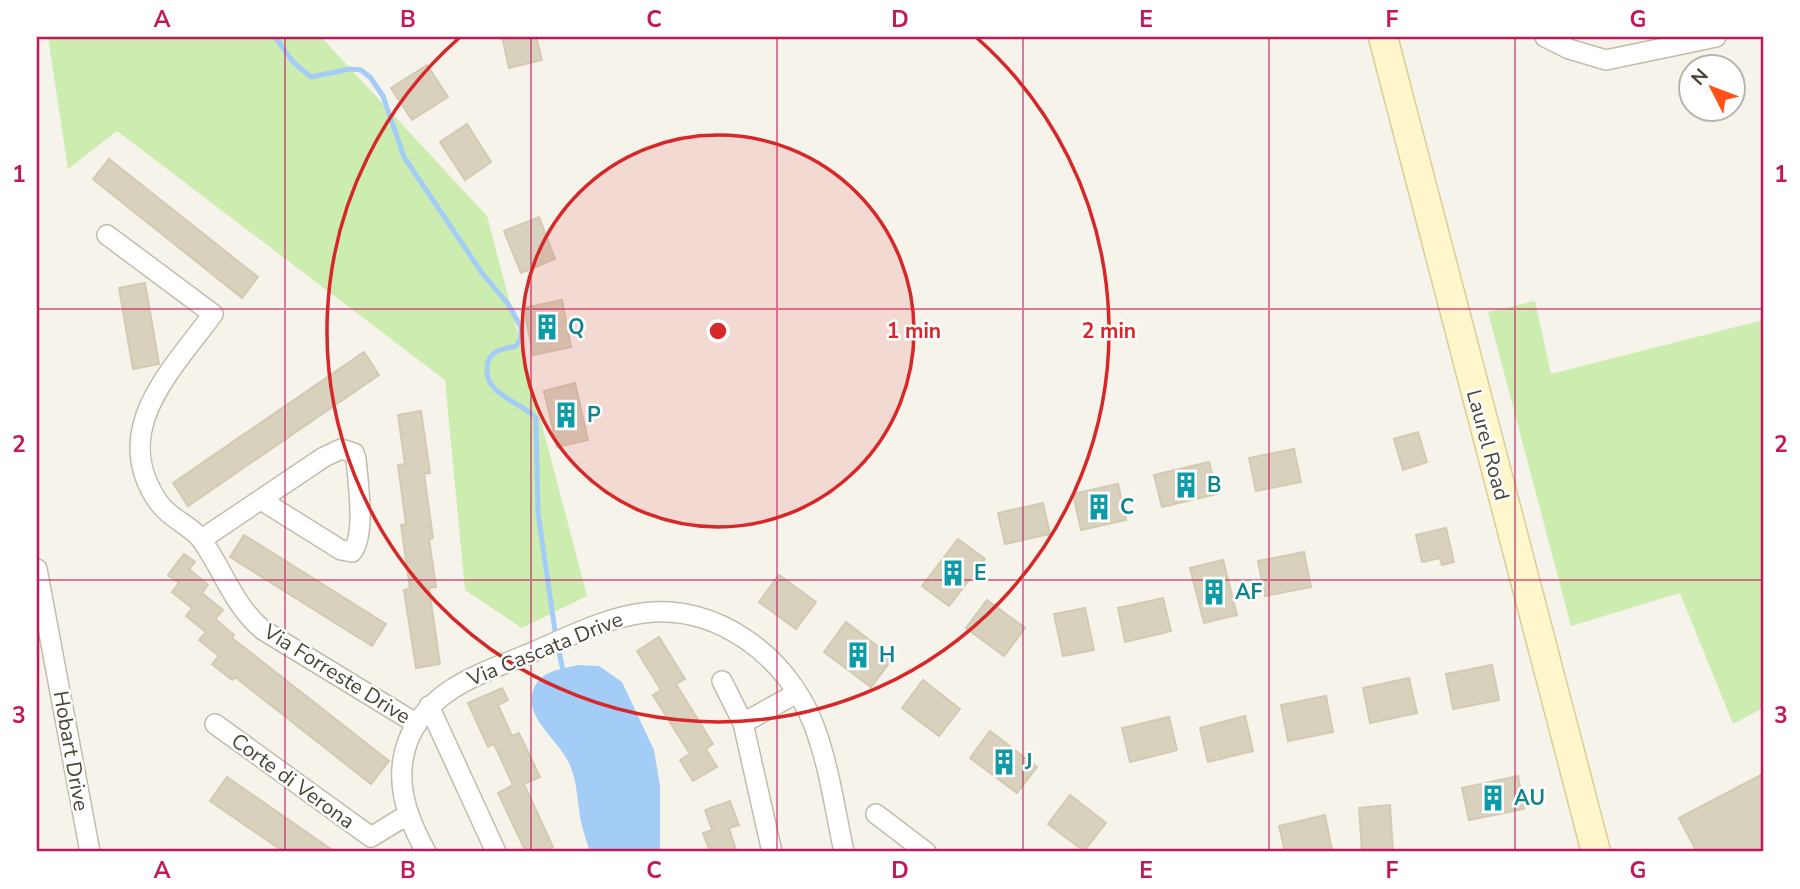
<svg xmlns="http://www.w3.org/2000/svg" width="1800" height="889" font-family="'Nunito Sans',sans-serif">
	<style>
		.green { fill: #ccecb0 }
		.water { fill: #a3ccf6 }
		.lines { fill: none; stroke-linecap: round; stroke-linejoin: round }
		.stream { stroke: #a3ccf6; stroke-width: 5 }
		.building { fill: #d8d1be; stroke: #d4cab1; stroke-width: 2 }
		.minor-casing { stroke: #c2bdab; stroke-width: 22 }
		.secondary-casing { stroke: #d9cd97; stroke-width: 31 }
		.minor { stroke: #fff; stroke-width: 19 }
		.secondary { stroke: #fff7cb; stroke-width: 28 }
		.grid { fill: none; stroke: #c2185b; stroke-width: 2; stroke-opacity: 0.55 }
		.ring { fill: none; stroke: #d62828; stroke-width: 3.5 }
		.labels { text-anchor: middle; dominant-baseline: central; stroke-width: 5; stroke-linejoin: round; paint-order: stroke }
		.culture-label { font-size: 21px; font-weight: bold; fill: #0d838f; stroke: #fff; text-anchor: start }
		.street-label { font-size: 21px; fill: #4b4537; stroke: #fff }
		.centre { fill: #d62828; stroke: #fff; stroke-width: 3.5 }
		.ring-label { font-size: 21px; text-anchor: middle; font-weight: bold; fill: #d62828; stroke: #fff; stroke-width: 5; stroke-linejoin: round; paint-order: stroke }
		.neatline { fill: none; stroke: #c2185b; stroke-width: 2.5 }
		.grid-label { font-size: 23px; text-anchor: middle; font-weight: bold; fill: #c2185b }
	</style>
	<rect width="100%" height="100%" fill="#f6f3ea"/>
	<path class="green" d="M48 37H321L487 216 587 596 522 628 465 590 445 380 117 131 68 169Z
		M1535 301 1551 374 1763 320V708L1733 724 1680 593 1571 626 1488 312Z"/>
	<path class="water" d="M578 665 599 666 622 682 654 750 660 786V852H590C586 840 582 828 580 816 577 798 577 780 569 763 558 740 527 719 532 695 537 671 558 670 578 665Z"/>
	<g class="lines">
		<path class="stream" d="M275 37 293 62 311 77 350 69 361 70 370 77 383 96 404 157 482 273 508 304 521 327V338L516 346C503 349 488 350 487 367 484 395 522 402 536 418L538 513 556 638
			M558 647 564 675"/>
	</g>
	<path class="building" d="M502 37H536L542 60 509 68Z
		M427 65 448 97 412 120 391 88Z
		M467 124 491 162 465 180 440 142Z
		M109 159 258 277 242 298 93 179Z
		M539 217 555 259 521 273 504 231Z
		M145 283 159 364 133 369 119 288Z
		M562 300 571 347 533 355 524 308Z
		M364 352 379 375 188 506 173 483Z
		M575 383 588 440 557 447 544 391Z
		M421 411 430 473 424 474 433 538 429 539 436 587 429 588 440 664 416 668 404 590 410 589 401 525 406 524 398 465 405 464 398 415Z
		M1418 432 1427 462 1403 470 1394 439Z
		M1294 449 1301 482 1256 491 1249 458Z
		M1209 462 1217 494 1162 507 1154 475Z
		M1118 484 1126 520 1081 530 1073 494Z
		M1043 503 1050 534 1005 544 998 513Z
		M1446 528 1454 562 1442 565 1440 558 1422 562 1416 535Z
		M244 535 386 624 372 646 230 557Z
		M958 539 985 559 949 606 922 586Z
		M1304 552 1311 587 1265 596 1258 561Z
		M184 554 195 562 189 569 208 585 202 593 223 610 215 619 234 635 232 638 389 761 371 784 235 677 232 680 212 664 219 656 199 640 206 632 186 616 192 608 172 592 179 583 168 575Z
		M1223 560 1237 615 1204 623 1190 568Z
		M779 575 816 602 796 629 759 602Z
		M1163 598 1171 631 1125 642 1118 608Z
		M987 600 1025 628 1004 656 966 628Z
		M1085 608 1094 650 1063 656 1054 614Z
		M846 622 893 658 871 687 824 652Z
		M659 637 685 679 676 684 713 744 706 749 717 767 693 781 680 760 690 754 653 695 661 690 637 651Z
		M1492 665 1499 700 1453 709 1446 674Z
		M1409 678 1417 713 1370 723 1363 688Z
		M923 680 960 709 939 736 902 708Z
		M502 688 508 700 498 705 512 736 519 733 540 777 524 784 553 847 541 852H526L498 793 513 785 494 744 488 747 468 703Z
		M1326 696 1333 732 1288 741 1281 705Z
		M1245 716 1253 751 1208 762 1200 728Z
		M1169 717 1177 750 1130 762 1122 728Z
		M990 731 1037 767 1017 793 970 758Z
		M1763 774V852H1697L1679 818Z
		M1518 776 1524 809 1469 820 1462 788Z
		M227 777 335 852H284L210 801Z
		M1070 795 1106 823 1084 851 1048 824Z
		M730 801 739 825 729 828 736 850 729 852H710L703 833 712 830 705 810Z
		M1390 805 1393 852H1362L1359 808Z
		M1325 815 1332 850 1285 852 1279 826Z"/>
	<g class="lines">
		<g class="minor-casing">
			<path id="minor" d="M1545 37 1569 49 1606 60 1716 37
				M107 235 213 314C171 371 108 431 159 503 171 520 193 526 203 542 224 572 234 606 263 630L417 724
				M202 539 324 457 341 449 354 453 356 459C358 482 366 535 352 552L341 550 261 500
				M37 569 90 852
				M722 681 743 723 772 852
				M429 706 496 852
				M743 723 797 693
				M215 724 371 837 407 815
				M876 814 926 852
				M426 852C406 816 392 777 410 736 433 686 486 672 533 652 568 637 605 618 643 613 717 603 787 657 813 723 829 764 835 810 844 852"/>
		</g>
		<g class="secondary-casing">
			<path id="secondary" d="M1383 37 1596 852"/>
		</g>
		<use href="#minor" class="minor"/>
		<use href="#secondary" class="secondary"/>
	</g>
	<path class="grid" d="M285 37V852M531 37V852M777 37V852M1023 37V852M1269 37V852M1515 37V852M37 309H1763M37 580H1763"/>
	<circle cx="718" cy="331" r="196" fill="#d62828" fill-opacity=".12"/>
	<g class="ring">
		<circle cx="718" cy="331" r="196"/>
		<path d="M977 38A391 391 0 1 1 459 38"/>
	</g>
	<defs>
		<g id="building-bare" transform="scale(2.1)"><path d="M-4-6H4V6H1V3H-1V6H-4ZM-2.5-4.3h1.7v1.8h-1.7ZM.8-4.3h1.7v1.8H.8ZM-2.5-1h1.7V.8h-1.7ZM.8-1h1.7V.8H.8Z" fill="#0f9aa8" stroke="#fff" stroke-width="2.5" paint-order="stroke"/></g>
	</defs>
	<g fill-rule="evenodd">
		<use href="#building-bare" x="547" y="327"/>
		<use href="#building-bare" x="566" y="415"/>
		<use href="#building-bare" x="1186" y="485"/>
		<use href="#building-bare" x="1099" y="507"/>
		<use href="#building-bare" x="953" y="573"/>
		<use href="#building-bare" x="1214" y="592"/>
		<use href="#building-bare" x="858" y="655"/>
		<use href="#building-bare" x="1004" y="762"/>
		<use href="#building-bare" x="1493" y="798"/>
	</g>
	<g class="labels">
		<g class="culture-label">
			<text x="568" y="327">Q</text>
			<text x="587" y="415">P</text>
			<text x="1207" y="485">B</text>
			<text x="1120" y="507">C</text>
			<text x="974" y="573">E</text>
			<text x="1235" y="592">AF</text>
			<text x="879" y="655">H</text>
			<text x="1025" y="762">J</text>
			<text x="1514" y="798">AU</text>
		</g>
		<g class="street-label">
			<text transform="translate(1488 445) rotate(75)">Laurel Road</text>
			<text transform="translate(545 649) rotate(-22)">Via Cascata Drive</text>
			<text transform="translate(337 674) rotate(32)">Via Forreste Drive</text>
			<text transform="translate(71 751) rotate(80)">Hobart Drive</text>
			<text transform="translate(293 781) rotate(36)">Corte di Verona</text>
		</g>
	</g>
	<circle cx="718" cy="331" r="10" class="centre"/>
	<g class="ring-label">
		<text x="914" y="338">1 min</text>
		<text x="1109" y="338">2 min</text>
	</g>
	<rect width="1800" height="889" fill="none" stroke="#ffffff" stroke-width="77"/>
	<g transform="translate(1712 88) rotate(312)"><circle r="33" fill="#ffffff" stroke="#b7b5af" stroke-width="2"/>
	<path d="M0-5L12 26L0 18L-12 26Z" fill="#ff5118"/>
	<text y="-10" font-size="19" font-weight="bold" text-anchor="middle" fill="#4b4537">N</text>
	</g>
	<rect x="38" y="38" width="1724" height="812" class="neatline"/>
	<g class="grid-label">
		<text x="162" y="27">A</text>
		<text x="408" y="27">B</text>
		<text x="654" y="27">C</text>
		<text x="900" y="27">D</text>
		<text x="1146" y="27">E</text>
		<text x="1392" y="27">F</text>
		<text x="1638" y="27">G</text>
		<text x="19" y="182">1</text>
		<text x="1781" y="182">1</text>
		<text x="19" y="452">2</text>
		<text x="1781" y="452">2</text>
		<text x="19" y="723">3</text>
		<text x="1781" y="723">3</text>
		<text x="162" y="878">A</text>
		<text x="408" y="878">B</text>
		<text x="654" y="878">C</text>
		<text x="900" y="878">D</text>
		<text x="1146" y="878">E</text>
		<text x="1392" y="878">F</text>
		<text x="1638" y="878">G</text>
	</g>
</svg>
